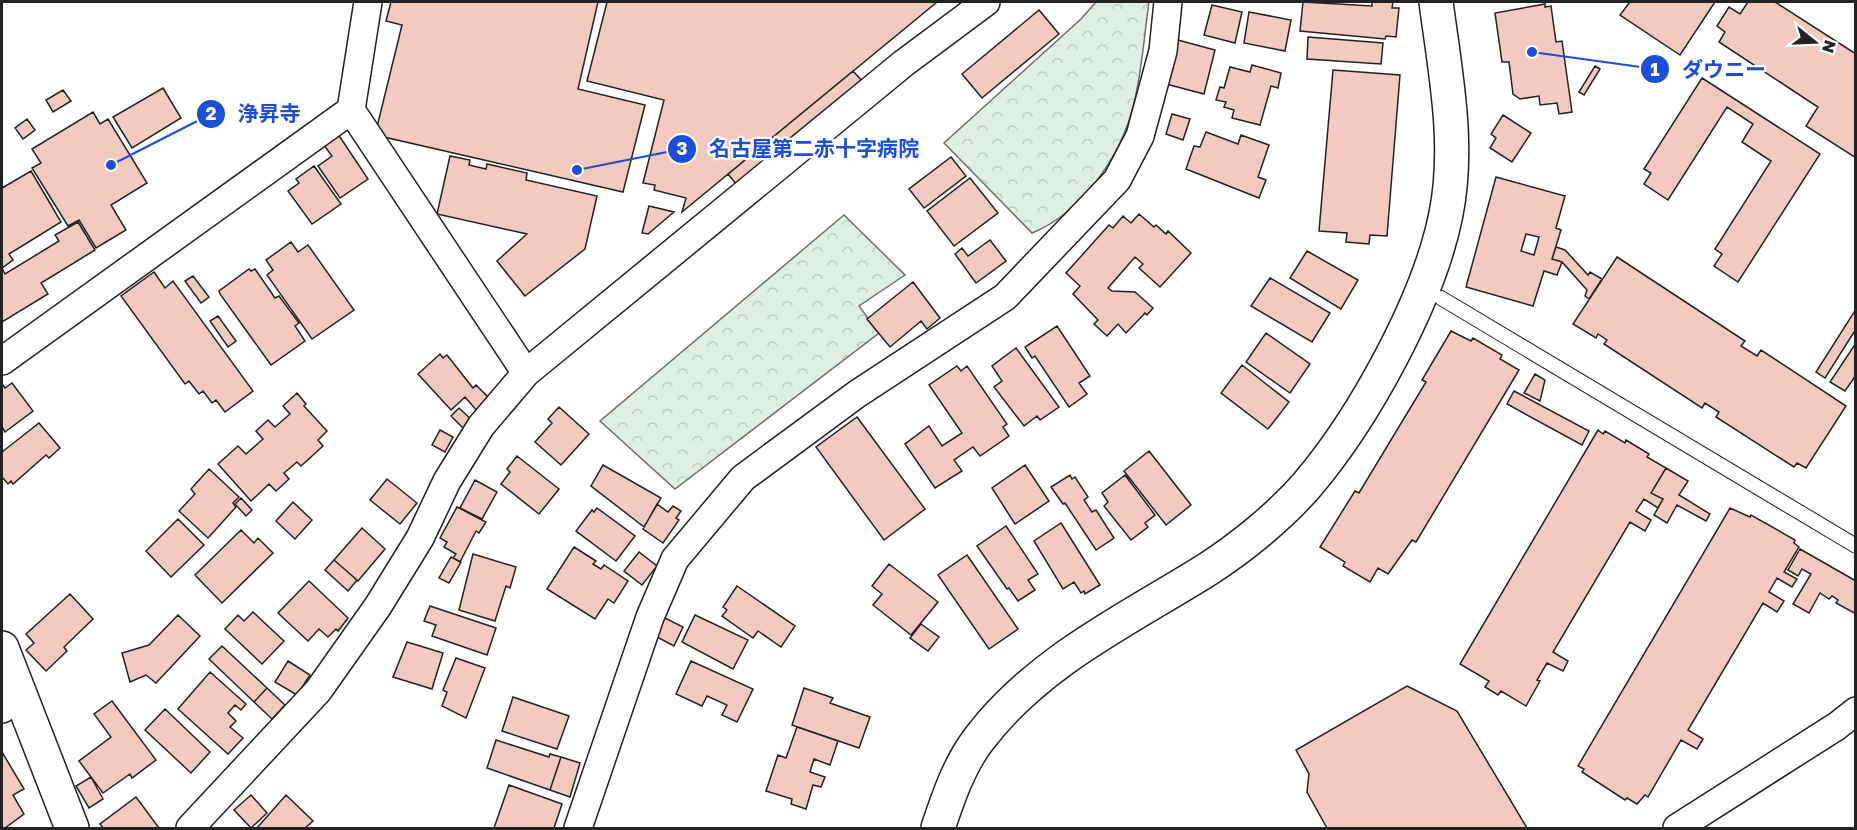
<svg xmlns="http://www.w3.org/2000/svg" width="1857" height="830" font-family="'Golos Text','Noto Sans JP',sans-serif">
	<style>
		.forest { fill: url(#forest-crowns); stroke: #6f6f6f; stroke-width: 1.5 }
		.building { fill: #f3c9c0; stroke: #222; stroke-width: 1.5; fill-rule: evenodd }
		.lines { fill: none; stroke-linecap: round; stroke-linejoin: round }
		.lane-casing { stroke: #222; stroke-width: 16 }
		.street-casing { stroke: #222; stroke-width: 30 }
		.secondary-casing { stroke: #222; stroke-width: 36 }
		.lane { stroke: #fff; stroke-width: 14 }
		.street { stroke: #fff; stroke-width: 27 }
		.secondary { stroke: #fff; stroke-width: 33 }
		.leader { fill: none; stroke: #1d4ed8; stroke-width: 2 }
		.callout-dot { fill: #1d4ed8; stroke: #fff; stroke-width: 2 }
		.mark-label { font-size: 18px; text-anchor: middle; font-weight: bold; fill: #fff }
		.callout-label { font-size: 21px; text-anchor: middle; font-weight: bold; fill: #1d4ed8; stroke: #fff; stroke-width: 4.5; stroke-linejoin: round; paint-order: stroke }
	</style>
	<defs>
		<pattern id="forest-crowns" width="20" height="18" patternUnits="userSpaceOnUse" patternTransform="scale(1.5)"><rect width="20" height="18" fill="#e0efe3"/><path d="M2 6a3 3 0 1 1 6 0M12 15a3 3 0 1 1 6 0" fill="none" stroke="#c0cdc2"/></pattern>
	</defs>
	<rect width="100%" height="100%" fill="#fff"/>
	<path class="forest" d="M1096 2H1149C1144 36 1142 73 1133 107 1120 158 1081 213 1032 233L944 143 1081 19Z
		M844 215 905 275 859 306 879 333 675 489 600 421Z"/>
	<path class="building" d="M391 2H598L578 89 645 105 623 192 384 137 377 127 402 25 386 21Z
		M607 2H937L682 212 686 198 654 190 655 185 643 183 664 100 587 81Z
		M1303 2 1372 6V2H1393L1392 8H1399L1396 37 1386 36 1385 39 1300 31Z
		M1630 2H1715L1680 55 1620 15Z
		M1748 2H1775L1856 54V158L1806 126 1818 107 1719 42 1725 32 1717 26 1729 7 1740 14Z
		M1545 4V7L1551 6 1556 42 1562 41 1572 112 1559 114 1557 103 1540 105 1539 96 1520 99 1513 94 1509 62H1502L1495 13Z
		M1212 5 1242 12 1235 43 1204 35Z
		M1039 10 1059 34 982 98 962 74Z
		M1249 12 1291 20 1285 51 1244 43Z
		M1308 37 1383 43 1381 64 1307 59Z
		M1178 40 1215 50 1204 94 1166 84Z
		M1252 65 1281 73 1278 88 1271 86 1260 125 1232 118 1234 110 1224 107 1226 102 1216 100 1220 87 1224 88 1230 67 1250 72Z
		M1595 66 1600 69 1584 95 1579 92Z
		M1333 70 1400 75 1387 236 1370 235 1369 244 1346 242 1347 233 1319 231Z
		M853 71 862 81 737 185 728 174Z
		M1702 78 1820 154 1738 282 1714 266 1722 254 1715 249 1771 161 1742 142 1753 124 1727 107 1668 200 1644 184 1651 173 1644 169Z
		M163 88 181 118 132 148 113 117Z
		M63 90 71 101 53 112 46 100Z
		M93 112 100 124 108 119 147 183 111 205 126 230 96 248 79 220 68 226 32 168 41 163 32 149Z
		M1172 114 1190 119 1183 140 1166 134Z
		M1503 115 1531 133 1512 162 1490 148 1496 138 1491 134Z
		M27 119 35 130 23 139 15 128Z
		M1206 132 1238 144 1241 135 1269 145 1258 177 1266 180 1259 198 1186 169 1194 146 1200 147Z
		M338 134 368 179 340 198 318 166 332 156 323 144Z
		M450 156 470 160 469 165 486 169 487 164 527 173 526 180 597 196 585 249 525 296 497 261 527 234 437 214Z
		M951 157 966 176 924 208 909 189Z
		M314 166 341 204 312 224 288 191 299 183 296 179Z
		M31 171 61 222 9 254 13 260 2 268V188Z
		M1496 177 1565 196 1556 228 1561 230 1552 259 1562 262 1557 275 1544 271 1533 306 1466 287ZM1526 234 1539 237 1534 255 1521 251Z
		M970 178 998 213 954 246 927 211Z
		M649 206 674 212 648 234 642 233Z
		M1139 214 1154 227 1156 225 1166 234 1168 231 1191 253 1160 287 1139 268 1143 264 1135 257 1108 288 1112 291 1135 292 1153 308 1147 315 1145 313 1126 333 1118 324 1107 336 1094 324 1098 320 1073 294 1080 286 1066 273 1109 225 1113 228 1123 216 1131 223Z
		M78 222 95 250 41 283 48 294 2 322V268L5 274 59 241 55 235Z
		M990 240 1006 261 976 283 955 254 962 248 968 256Z
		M291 242 298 252 308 245 354 310 312 339 267 275 273 270 266 260Z
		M1556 247 1565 250 1588 275 1590 272 1602 279 1589 299 1585 296 1587 290 1562 262 1552 259Z
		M1307 251 1358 280 1341 309 1290 278Z
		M1617 257 1745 341 1741 346 1757 356 1761 350 1846 406 1806 468 1797 463 1794 467 1716 417 1719 412 1705 403 1702 408 1604 344 1607 340 1598 334 1596 338 1573 324Z
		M249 269 251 271 255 269 275 298 279 296 299 323 295 326 305 341 271 365 220 294 219 291Z
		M154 272 165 288 173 281 253 391 225 412 216 400 212 403 203 391 199 394 189 381 185 384 121 296Z
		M193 276 209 297 201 303 185 281Z
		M1270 278 1330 313 1312 342 1251 306Z
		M913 282 940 318 927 329 921 321 890 347 867 319Z
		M1856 309V329L1825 378 1816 372Z
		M218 316 236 341 228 347 210 321Z
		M1057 326 1090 376 1079 383 1087 394 1069 407 1035 356 1032 358 1025 347Z
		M1451 331 1471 341 1473 338 1502 355 1500 359 1519 370 1416 542 1412 540 1388 574 1378 568 1370 582 1343 566 1345 562 1320 547 1355 491 1359 493 1426 382 1422 380Z
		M1266 333 1310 364 1290 393 1246 362Z
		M1856 343V375L1845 391 1830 382Z
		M1016 348 1059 407 1040 420 1037 416 1024 426 994 387 1002 381 992 366Z
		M440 354 443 358 447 355 473 388 476 385 491 400 478 412 465 397 451 410 418 374Z
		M1242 365 1289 402 1268 429 1221 393Z
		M957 366 961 371 967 366 1007 424 1003 427 1009 436 980 456 973 447 954 460 962 471 935 488 905 444 929 426 942 446 962 433 929 385Z
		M1535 374 1545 380 1540 401 1524 393Z
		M12 383 33 411 5 432 2 427V384L5 388Z
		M1514 391 1589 431 1582 445 1507 404Z
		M297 393 306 404 304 406 327 431 318 440 323 446 301 466 297 462 284 473 289 479 276 491 269 484 251 501 218 464 238 446 246 454 263 439 256 431 268 420 275 427 290 414 283 406Z
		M559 407 589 434 561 465 535 442 552 423 548 419Z
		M459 408 475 423 467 432 451 416Z
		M857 417 925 509 884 540 816 447Z
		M39 423 60 448 49 458 46 455 13 484 11 481 8 484 2 477V452Z
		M440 430 453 437 445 452 432 445Z
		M1598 430 1603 434 1605 431 1625 443 1626 440 1649 454 1647 457 1666 468 1651 493 1663 499 1658 508 1644 499 1636 511 1651 520 1645 531 1630 522 1553 652 1568 661 1563 671 1547 663 1537 680 1540 681 1526 706 1501 691 1498 695 1485 687 1489 681 1460 664Z
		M1149 451 1191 505 1166 525 1124 471Z
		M517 456 559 489 539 514 501 484 510 472 507 469Z
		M603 465 661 498 644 527 591 486Z
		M1025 465 1049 501 1015 524 992 488Z
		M1666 468 1688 481 1679 495 1710 514 1706 521 1677 505 1667 523 1654 515 1663 499 1651 493Z
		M209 469 239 497 233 503 236 507 208 538 179 511 195 494 191 489Z
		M1070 475 1072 479 1075 477 1088 497 1084 500 1092 512 1096 510 1114 538 1096 550 1065 503 1063 504 1051 487Z
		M1125 475 1155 515 1145 523 1148 527 1131 540 1104 506 1108 502 1102 493Z
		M387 479 417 503 400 524 370 500Z
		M475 480 497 492 482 519 460 508Z
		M241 498 252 510 246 516 235 504Z
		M293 502 312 520 295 539 276 521Z
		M657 504 668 512 673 506 681 511 676 518 679 520 663 543 643 529Z
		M457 507 486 522 479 533 476 531 460 562 453 558 456 554 444 547 447 542 440 538Z
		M597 508 635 536 616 561 576 531 592 510 594 512Z
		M1730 508 1750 517 1751 515 1795 540 1794 543 1799 547 1784 572 1797 579 1792 587 1777 578 1769 592 1784 601 1777 612 1763 603 1688 730 1703 739 1697 749 1681 740 1648 797 1645 795 1637 804 1627 798 1625 800 1582 772 1584 769 1578 766Z
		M178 519 204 545 171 577 146 551Z
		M1061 523 1100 585 1085 594 1084 591 1081 593 1074 582 1063 589 1034 541Z
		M1006 526 1038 574 1028 580 1035 590 1018 601 1009 588 1007 589 977 546Z
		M362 528 385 549 358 581 334 560Z
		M241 530 254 543 258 538 273 553 222 603 195 575Z
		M574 547 596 561 593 564 601 569 604 565 628 581 614 603 608 599 595 619 547 589Z
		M1800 549 1856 581V614L1836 603 1838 600 1832 596 1829 599 1820 593 1809 613 1793 604 1811 574 1802 569 1798 576 1788 570Z
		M639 552 657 566 642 585 624 571Z
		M473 554 516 567 510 588 506 586 495 621 459 610Z
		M967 555 1018 629 989 649 938 575Z
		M451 557 461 562 449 583 439 578Z
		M334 560 357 580 348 591 325 570Z
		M889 564 938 602 911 635 873 605 882 594 872 586Z
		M309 581 348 618 338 631 336 629 328 637 319 629 308 641 278 613Z
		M737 586 795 626 781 647 758 631 753 638 722 616 727 610 723 607Z
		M70 594 93 619 64 647 67 651 46 671 26 650 34 643 26 634Z
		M430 606 496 628 487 655 432 636 436 625 424 621Z
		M253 612 284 641 262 664 225 629 238 615 244 621Z
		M178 615 200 636 156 683 146 675 130 682 122 653 149 645Z
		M695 615 748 640 733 669 682 642Z
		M663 617 683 627 674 646 655 636Z
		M921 624 939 637 928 651 910 638Z
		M407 642 443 653 432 689 393 677Z
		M222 646 267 688 254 702 209 659Z
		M456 658 485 668 466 718 442 706 447 692 443 690Z
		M288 661 310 675 297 695 275 682Z
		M691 661 753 689 737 722 722 715 727 705 707 696 702 706 676 694Z
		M210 672 246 704 241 710 235 705 228 713 236 721 230 727 243 738 228 754 178 709Z
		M1407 686 1457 711 1527 828H1327L1307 792 1309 774 1296 750Z
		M267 688 285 705 272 719 254 702Z
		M804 688 833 698 830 703 870 717 859 748 792 725Z
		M513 697 569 716 557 749 502 731Z
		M112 701 156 760 132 778 130 774 103 793 79 761 111 737 94 714Z
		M165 709 210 752 191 773 145 730Z
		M797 727 838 741 830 765 814 759 810 772 825 777 821 787 813 785 806 809 791 804 792 799 766 791 778 755 786 758Z
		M496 740 549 757 550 754 561 757 550 790 487 768Z
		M2 752 24 789 13 795 24 814 5 828H2Z
		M561 757 580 763 570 797 550 790Z
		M91 777 103 799 89 808 76 786Z
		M509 785 562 804 554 828H494Z
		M251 795 267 813 251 828 234 810Z
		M286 795 313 821 305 828H257Z
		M136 797 159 828H103L100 824Z"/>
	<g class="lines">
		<g class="lane-casing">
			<path id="lane" d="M1441 298 1856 546"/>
		</g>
		<g class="street-casing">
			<path id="street" d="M368 2 351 110 526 373
				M2 361 351 110
				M2 709 21 697
				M190 828 318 691 378 606 420 538 447 481 481 426 526 373 904 63 986 2
				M578 828 650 617 675 559 743 478 857 394 1005 297 1117 180 1140 136 1163 51 1168 2
				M1677 828 1837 726 1856 711"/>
		</g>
		<g class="secondary-casing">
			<path id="secondary" d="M2 648 72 828
				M938 828C948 798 959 765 979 739 1038 661 1127 620 1208 569 1242 547 1280 516 1307 485 1364 418 1429 300 1446 214 1460 144 1445 71 1436 2"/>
		</g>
		<use href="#lane" class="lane"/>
		<use href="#street" class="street"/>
		<use href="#secondary" class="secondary"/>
	</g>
	<path class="leader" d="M1532 52L1655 69M111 165L211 114M577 170L682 149"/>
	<g class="callout-dot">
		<circle cx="1532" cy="52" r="6"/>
		<circle cx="111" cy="165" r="6"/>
		<circle cx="577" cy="170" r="6"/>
		<circle cx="1655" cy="69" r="15"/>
		<circle cx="211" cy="114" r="15"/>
		<circle cx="682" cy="149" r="15"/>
	</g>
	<g class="mark-label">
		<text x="1655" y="76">1</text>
		<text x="211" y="120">2</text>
		<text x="682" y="155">3</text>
	</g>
	<g class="callout-label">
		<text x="1724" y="77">ダウニー</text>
		<text x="269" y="121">浄昇寺</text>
		<text x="814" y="156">名古屋第二赤十字病院</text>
	</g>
	<rect width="1857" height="830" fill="none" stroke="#222222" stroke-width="6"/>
	<g transform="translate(1815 42) rotate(108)" stroke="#ffffff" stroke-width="4.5" paint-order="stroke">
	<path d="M0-4.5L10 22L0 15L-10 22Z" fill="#222222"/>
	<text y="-9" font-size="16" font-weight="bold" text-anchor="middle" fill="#222222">N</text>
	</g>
</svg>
